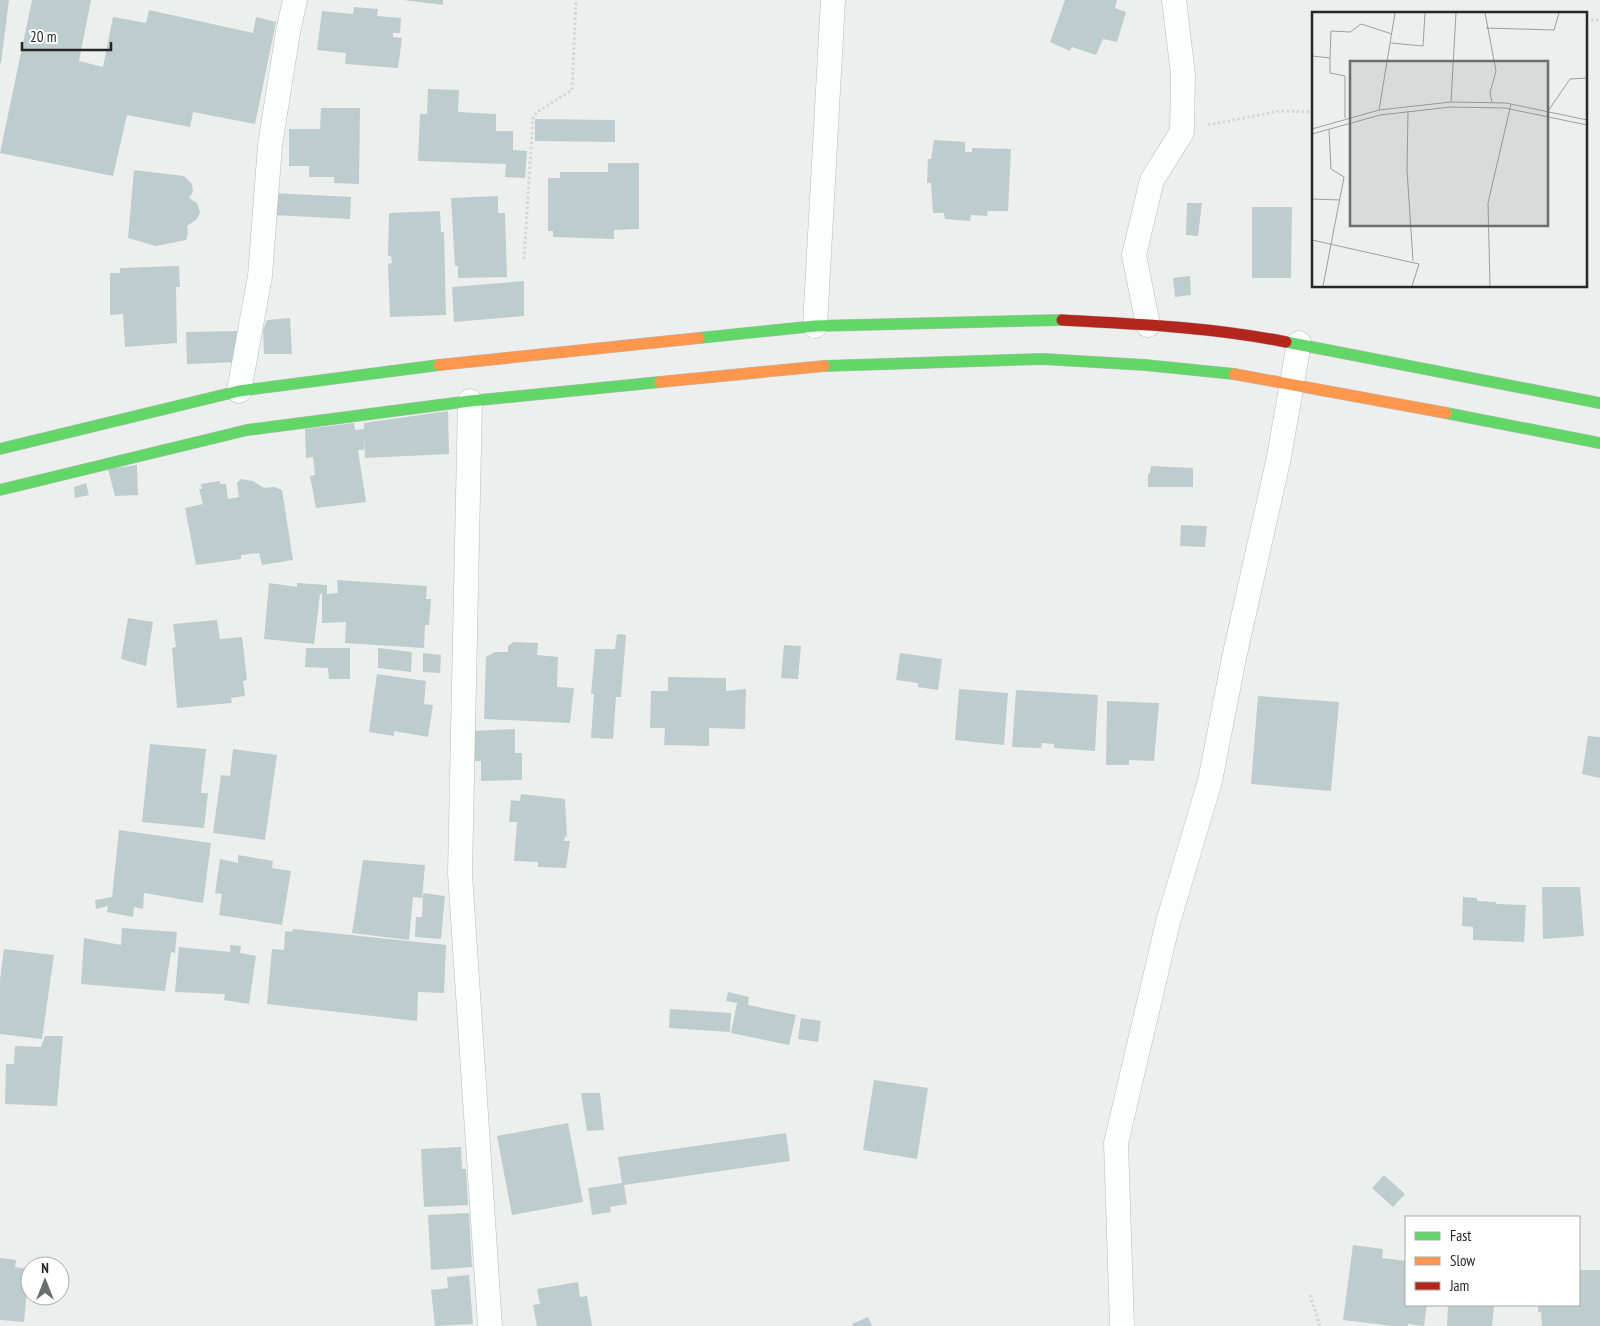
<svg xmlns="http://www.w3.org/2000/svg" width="1600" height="1326" font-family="'PT Sans Narrow',sans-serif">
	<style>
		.building { fill: #bdcccd }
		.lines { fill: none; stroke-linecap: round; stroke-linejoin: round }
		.street-casing { stroke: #b9bbbb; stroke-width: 25 }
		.fast-casing { stroke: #b9bbbb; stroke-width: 12 }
		.slow-casing { stroke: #b9bbbb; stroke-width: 12 }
		.jam-casing { stroke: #b9bbbb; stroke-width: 12 }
		.path { stroke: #d5d6d6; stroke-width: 3; stroke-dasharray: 2.5 2.5; stroke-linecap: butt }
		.street { stroke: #fcfdfd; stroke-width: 24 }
		.fast { stroke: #63d668; stroke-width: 11 }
		.slow { stroke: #ff974d; stroke-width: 11 }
		.jam { stroke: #b3261e; stroke-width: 11 }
		.inset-road { fill: none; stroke: #9d9f9f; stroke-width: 1 }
		.view { fill: #6c6d6d; fill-opacity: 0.15; stroke: #6c6d6d; stroke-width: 2.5 }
		.inset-edge { fill: none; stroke: #262727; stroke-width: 2.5 }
	</style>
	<rect width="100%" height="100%" fill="#edefef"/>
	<path class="building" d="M0 0H9L1 63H0Z
		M32 0H91L79 61 103 67 113 17 146 23 149 10 253 33 256 17 276 22 255 124 193 112 190 127 127 115 113 176 0 153Z
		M403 0H443V5Z
		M1065 0H1117L1115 8 1126 12 1117 42 1103 39 1096 55 1072 47 1070 51 1050 42Z
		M354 7 378 9 377 16 401 18 400 33H393V37L402 38 398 68 345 64 346 53 317 50 322 11 353 14Z
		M428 89 459 90 458 112 496 114V131H513V150L527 151 525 178 505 177 506 164 418 161 420 114H427Z
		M321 108H360L359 184 334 183V177H309V166H289V129H320Z
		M535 119 615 120V142L535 141Z
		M934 140 965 142V152H972V148L1011 149 1008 211H988L987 216 971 215 970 221 945 219 944 213H933L931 183H927L928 159H931Z
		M608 163H639V229L614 230V239L553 237V231H548V178H560V172H608Z
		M134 170 184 176 192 184 193 192 189 198 197 203 200 212 197 219 187 226 188 234 186 240 156 246 128 238Z
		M274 193 351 197 350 219 273 215Z
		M498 196V213H505L507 277 458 278V266H455L451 198Z
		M1187 203H1202L1198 236 1186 235Z
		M1252 207H1292L1291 278H1252Z
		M440 211 441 232H444L446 315 390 317 388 264 392 263 391 256H388L389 213Z
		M179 266 180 287H176L177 343 125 347 123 314 110 315V273H120V268Z
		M1190 276 1191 295 1175 297 1173 278Z
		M524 281V316L454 322 452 287Z
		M290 318 292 354H264L263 330 267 320Z
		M238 331 239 362 187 364 186 332Z
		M448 411 449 454 365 458 364 436V450H358L366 502 316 508 310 476 315 475 313 457 306 458 305 429 354 423 355 430 364 429V423Z
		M137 465 138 495 115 496 108 469Z
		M1151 466 1193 468V487H1148V474L1150 473Z
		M241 479 253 481 264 488 274 487 282 490 293 560 262 565 259 553 241 555V559L196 565 185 508 203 504 199 489H202L201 484 220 481V484H226L228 499 239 497 237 483Z
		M86 483 89 495 75 498 74 487Z
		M1181 525 1207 526 1205 547 1180 546Z
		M337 580 427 586 426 599H431L429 625H425L424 648 345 643 346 622 322 623V594H320L314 644 264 639 269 583 297 587V583L327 585V594L338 593Z
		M128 618 153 622 146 666 121 659Z
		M217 620 220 639 242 637 247 680 243 681 245 696 231 698 232 703 177 708 172 648 176 647 173 624Z
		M617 634 626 635 621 697H616L613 739 591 738 594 694H591L595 649H615Z
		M514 642 538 643 537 655 558 657 557 687 574 688 570 723 484 719 486 657 495 652H508V646Z
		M784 645 801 646 798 679 781 678Z
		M306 648H350V679H329L328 668 305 667Z
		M378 648 412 652 411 672 378 668Z
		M423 653 441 655 440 673 423 672Z
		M900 653 942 659 938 690 918 687V683L896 680Z
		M377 674 426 681 424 704 433 705 428 737 394 731V736L369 732Z
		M668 677 726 678V691L746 689 745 729 709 728V746L664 745 665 728H650L651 691H668Z
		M959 689 1008 693 1004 745 955 740Z
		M1016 690 1098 695 1095 751 1054 748V744L1042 743 1041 748 1012 747Z
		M1258 696 1339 702 1331 791 1251 784Z
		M1107 701 1159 703 1154 761 1129 760V765H1106Z
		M515 729V753H522V780L481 781V761H475L473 731Z
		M1588 736 1600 737V778L1582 774Z
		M150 744 206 749 201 793H208L204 828 142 822Z
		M233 749 277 755 265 840 213 833 221 775 230 776Z
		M521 794 565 799 567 837 565 836 564 841H570L566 868 538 867V862L514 861 517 822H509L511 800 520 801Z
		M119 830 211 843 203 903 144 893 143 909 134 907 133 917 107 912 108 906 96 909 95 900 112 897Z
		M238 855 273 861 272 868 291 871 282 925 219 915 222 894 215 893 220 859 238 863Z
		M363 860 425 865 422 898 413 897 409 940 352 933Z
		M1542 887H1580L1584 936 1543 939Z
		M423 893 445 896 441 939 415 937 416 917H422Z
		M1463 897 1477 898V901L1496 902V904L1526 905 1524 942 1473 940V927L1462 926Z
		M122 928 177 932 175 953 171 952 165 991 81 984 84 938 121 945Z
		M293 929 446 945 444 993 418 992 417 1021 267 1004 272 949 284 950 285 931 292 932Z
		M230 945 241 946 240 953 256 956 249 1004 224 1000 225 994 175 992 179 947 230 952Z
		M4 949 54 955 42 1039 0 1034V980Z
		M728 992 749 997 748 1005 796 1015 789 1045 731 1033 737 1003 726 1001Z
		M670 1009 731 1013 730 1032 669 1028Z
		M801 1018 821 1021 818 1042 798 1039Z
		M45 1036H63L57 1106 5 1104 6 1064H14L15 1046 41 1047Z
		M874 1080 928 1088 917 1159 863 1150Z
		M581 1093H600L604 1130 587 1131Z
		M568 1123 583 1202 512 1215 497 1136Z
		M786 1133 790 1161 624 1185 627 1204 610 1207 611 1212 592 1215 588 1188 622 1183 618 1157Z
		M461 1147 462 1169H466L468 1205 424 1207 421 1149Z
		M1384 1175 1405 1194 1393 1207 1372 1188Z
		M469 1213 472 1267 431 1270 428 1215Z
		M1353 1245 1383 1249 1382 1258 1406 1261V1305H1427L1424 1326 1408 1324V1326H1393L1343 1320Z
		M0 1258 16 1260 15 1267 29 1269 24 1322 0 1320Z
		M1579 1270H1600V1326H1542L1541 1312H1538V1305H1579Z
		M469 1275 473 1324 435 1326 431 1290 448 1288 447 1277Z
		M578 1282 580 1297 587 1296 592 1326H537L533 1305 540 1304 537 1289Z
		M1448 1305H1494L1492 1326H1447Z
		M868 1317 872 1326H853L852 1324Z"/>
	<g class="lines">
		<g class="street-casing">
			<path id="street" d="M1148 325 1134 255 1152 180 1182 132 1183 74 1174 0
				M815 326 833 0
				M239 391 260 276 270 145 288 32 295 0
				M470 401 460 873 490 1326
				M1122 1326 1116 1143 1168 922 1210 781 1234 658 1279 457 1299 343"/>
		</g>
		<g class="fast-casing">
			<path id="fast" d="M699 338 815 326 1062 320
				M1286 342 1600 403
				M824 366 1043 359 1145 365 1234 374
				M1446 413 1600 443
				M0 449 239 391 439 365
				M0 490 247 430 470 401 660 382"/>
		</g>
		<g class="slow-casing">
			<path id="slow" d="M439 365 699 338
				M1234 374 1446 413
				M660 382 824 366"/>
		</g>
		<g class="jam-casing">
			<path id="jam" d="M1062 320C1136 324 1212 327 1286 342"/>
		</g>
		<path class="path" d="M1586 20H1600
			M1208 125 1280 111 1314 112
			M524 259 533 118 537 112 572 90 576 0
			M1310 1295 1320 1326"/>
		<use href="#street" class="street"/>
		<use href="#fast" class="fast"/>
		<use href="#slow" class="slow"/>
		<use href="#jam" class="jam"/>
	</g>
	<g transform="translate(1312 12)">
		<rect width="275" height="275" fill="#edefef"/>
		<path class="inset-road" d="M173 1 184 59 178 81 180 90M174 16 242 18 247 1M79 31 111 34 113 1M0 44 18 46 19 19 38 20 49 12 80 22M18 46V61L33 64V106M139 90 144 1M67 98 83 1M96 99 95 158 101 249M236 99 258 67 275 66M0 117 67 98 139 90 194 91 275 108M0 122 68 103 139 95 193 96 275 113M0 187 28 188M0 228 107 252 100 274M11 274 32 165 19 157 17 117M178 274 176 191 199 92"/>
		<path class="view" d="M38 49H236V214H38Z"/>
		<rect width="275" height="275" class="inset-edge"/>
	</g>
	<rect x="1405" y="1216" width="175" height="90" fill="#ffffff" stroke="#a8a9a9"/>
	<rect x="1415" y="1232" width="25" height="8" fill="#63d668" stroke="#a8a9a9"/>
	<text x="1450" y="1241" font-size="15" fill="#262727">Fast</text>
	<rect x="1415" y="1257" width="25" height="8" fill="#ff974d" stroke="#a8a9a9"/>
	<text x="1450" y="1266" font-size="15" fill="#262727">Slow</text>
	<rect x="1415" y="1282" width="25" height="8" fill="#b3261e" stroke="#a8a9a9"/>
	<text x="1450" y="1291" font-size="15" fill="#262727">Jam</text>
	<g transform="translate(45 1281)"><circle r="24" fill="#ffffff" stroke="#a8a9a9"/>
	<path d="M0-4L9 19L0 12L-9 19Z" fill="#6c6d6d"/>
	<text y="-8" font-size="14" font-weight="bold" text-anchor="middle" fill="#262727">N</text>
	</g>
	<path d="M22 42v8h89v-8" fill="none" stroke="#262727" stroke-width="2.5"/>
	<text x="30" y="42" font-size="15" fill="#262727" stroke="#ffffff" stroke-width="4" paint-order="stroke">20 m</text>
</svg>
